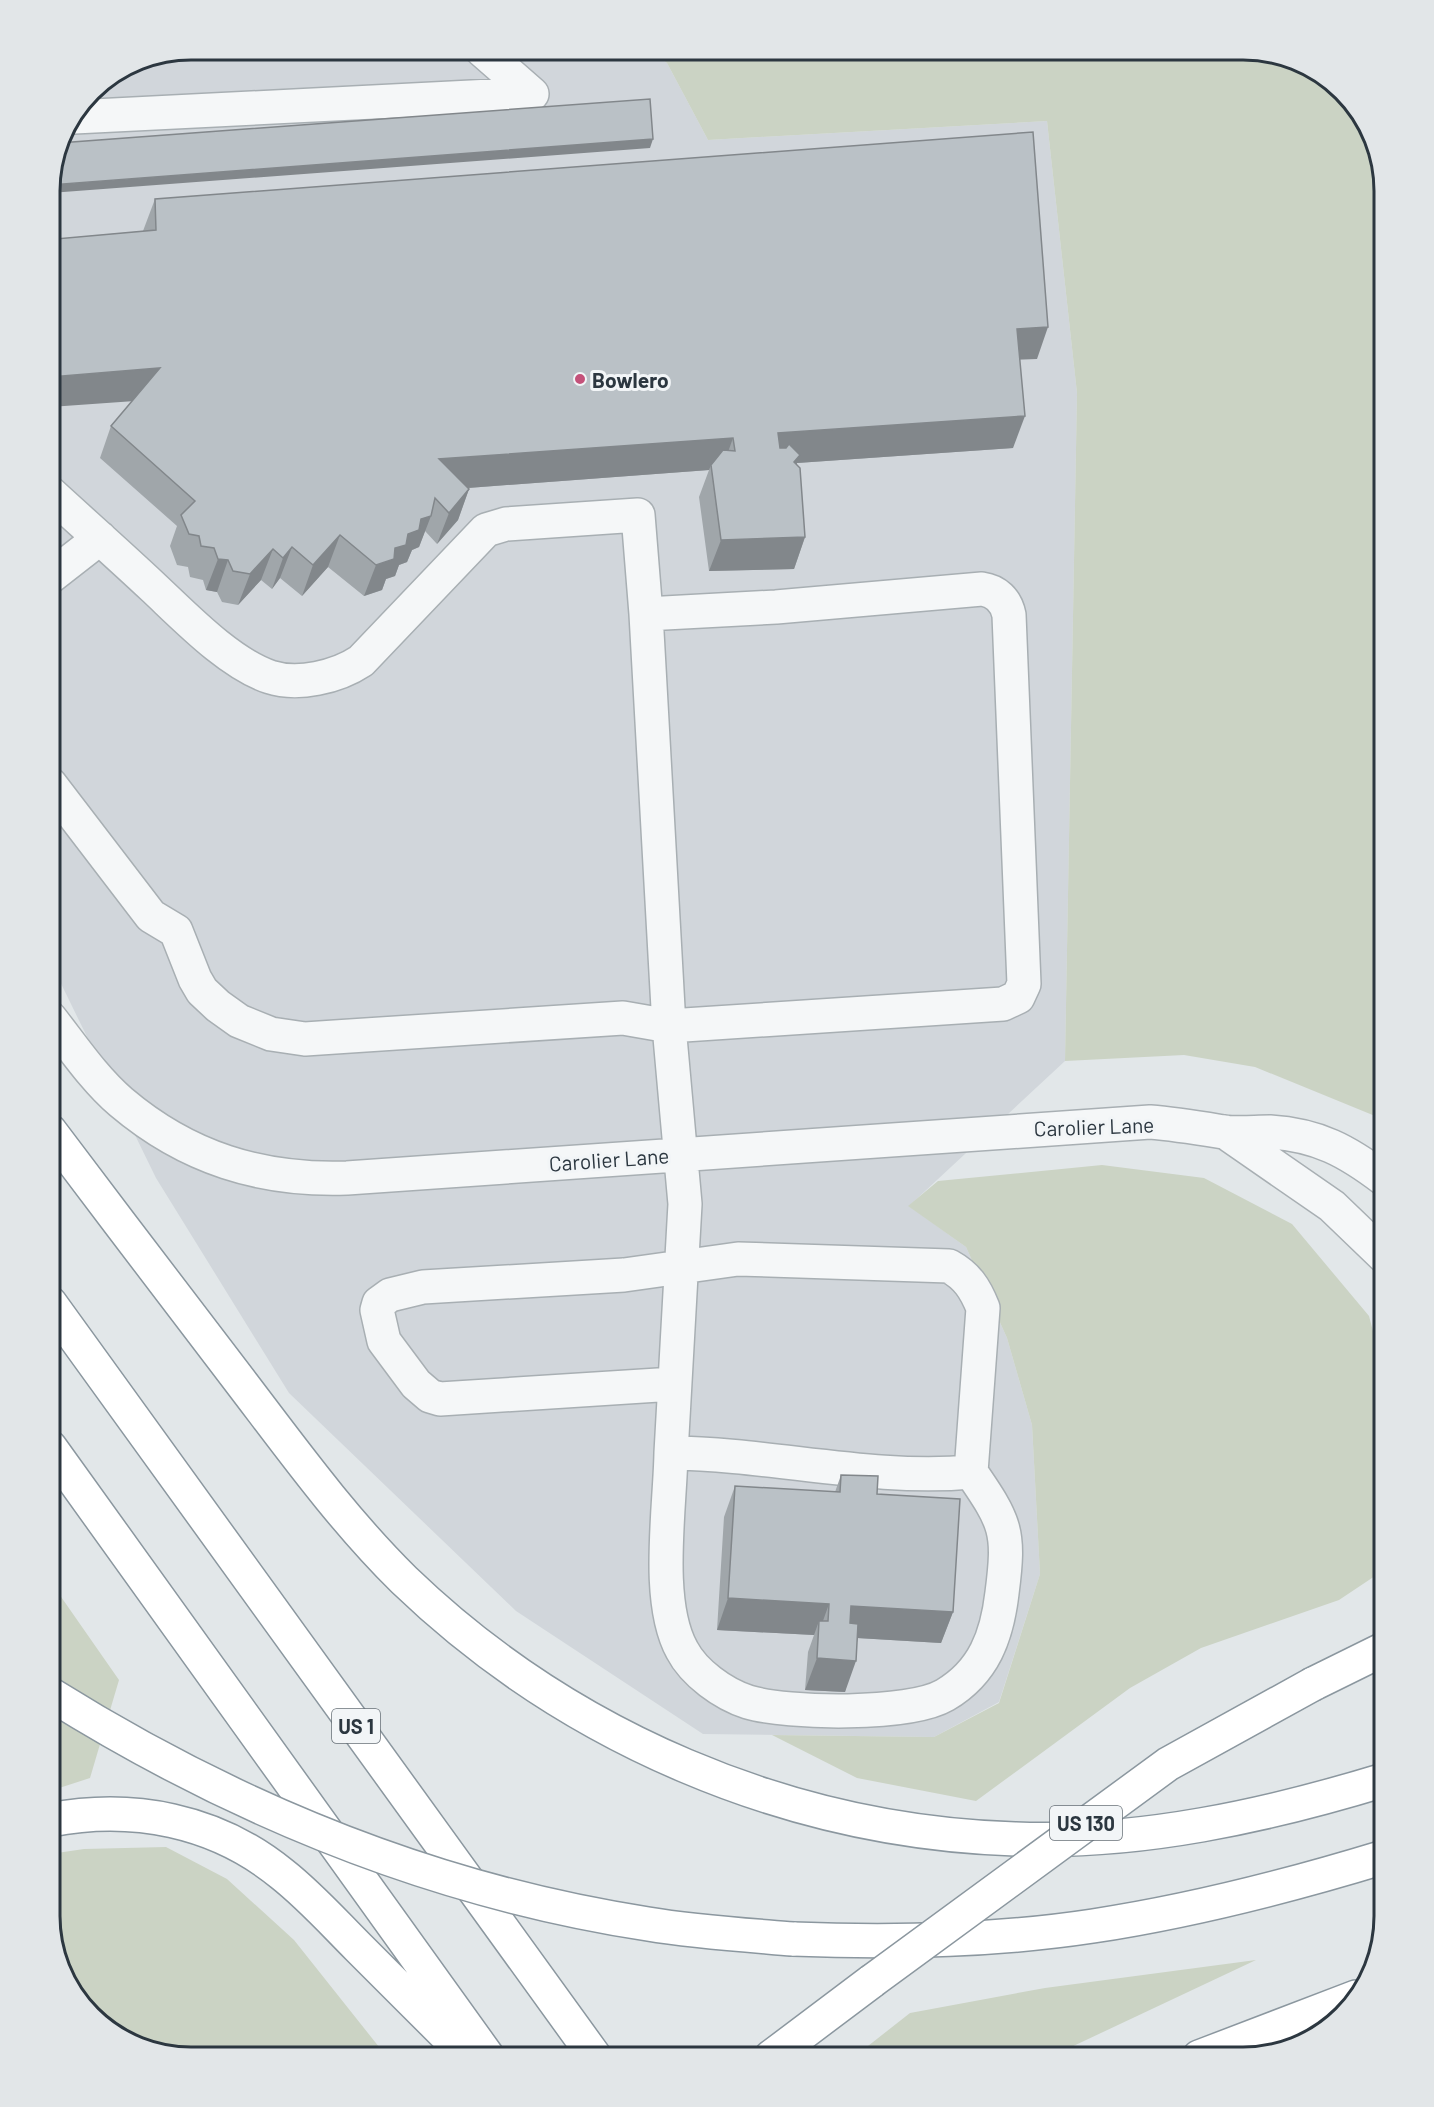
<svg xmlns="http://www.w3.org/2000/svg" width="1434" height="2107" font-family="Barlow,sans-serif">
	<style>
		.built { fill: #d1d6db }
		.green { fill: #cbd3c4 }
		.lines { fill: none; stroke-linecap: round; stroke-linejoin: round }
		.minor-casing { stroke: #a8afb3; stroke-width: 36 }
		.highway-casing { stroke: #8b979f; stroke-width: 36 }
		.minor { stroke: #f5f7f8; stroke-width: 33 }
		.highway { stroke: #fff; stroke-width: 33 }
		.highway-bridge-casing { stroke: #8b979f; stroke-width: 36; stroke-linecap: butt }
		.highway-bridge { stroke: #fff; stroke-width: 33 }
		.wall { fill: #a0a6aa }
		.shaded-wall { fill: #82878b }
		.building { fill: #bac1c6; stroke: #82878b; stroke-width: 1.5 }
		.poi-dot { fill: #c4527a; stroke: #f2f5f7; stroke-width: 2 }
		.labels { text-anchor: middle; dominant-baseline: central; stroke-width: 6; stroke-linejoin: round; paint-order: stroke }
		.shield { fill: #f2f5f7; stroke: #677077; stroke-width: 1.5 }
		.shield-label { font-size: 20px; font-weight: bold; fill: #2c3740 }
		.poi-label { font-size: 21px; font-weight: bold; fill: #2c3740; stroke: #f2f5f7; text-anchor: start }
		.street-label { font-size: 21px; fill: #2c3740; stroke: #f2f5f7 }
		.rim { fill: none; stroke: #2c3740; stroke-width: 3 }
	</style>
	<rect width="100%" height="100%" fill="#e2e7e9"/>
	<path class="built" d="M191 50H650L667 63 708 140 1047 121 1077 393 1065 1061 909 1206 966 1247 1007 1338 1032 1425 1040 1574 999 1702 934 1737 703 1734 516 1611 289 1393 156 1178 50 961V182L60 137 91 91 137 60Z"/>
	<path class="green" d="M650 50H1252L1314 69 1366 121 1384 191V1122L1380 1118 1255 1067 1184 1055 1065 1061 1077 393 1047 121 708 140 667 63Z
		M1102 1165 1204 1178 1292 1224 1369 1316 1384 1373V1570L1339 1600 1201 1648 1130 1688 976 1801 857 1778 772 1735 934 1737 999 1703 1040 1574 1032 1425 1007 1338 966 1247 908 1206 938 1181Z
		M50 1581 119 1680 90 1778 50 1791Z
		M166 1847 227 1879 294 1940 387 2057H182L120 2038 68 1986 50 1916V1854L84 1849Z
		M1256 1960 1050 2057H854L910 2013 1045 1988Z"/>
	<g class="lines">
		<g class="minor-casing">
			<path id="minor" d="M74 117 532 94 482 50
				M50 493C85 525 120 556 154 588 186 618 229 663 270 677 298 686 337 677 361 661L486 530 506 524 638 515 646 614 669 1026 685 1204 671 1453C771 1454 872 1481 971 1472L983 1308C975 1288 967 1276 949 1266L738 1259 624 1275 423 1287 390 1295 379 1303 377 1310 384 1341 416 1384 430 1396 440 1399 674 1384
				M50 577 100 538
				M50 784 151 916 176 931 195 979 202 991 218 1006 239 1021 271 1034 305 1039 335 1037 623 1018 669 1026 1003 1004 1018 997 1024 984 1009 615C1006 600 996 591 982 589L776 607 646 614
				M50 1018C72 1046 94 1079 121 1102 187 1158 261 1181 347 1178L1150 1122C1175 1124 1199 1128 1224 1132 1239 1134 1255 1132 1270 1132 1318 1135 1347 1151 1384 1179
				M1225 1132 1332 1206 1384 1256
				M671 1453C670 1509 655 1601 682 1650 694 1673 723 1694 748 1702 788 1714 909 1716 945 1695 984 1672 997 1636 1002 1593 1010 1531 1006 1523 971 1472"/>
		</g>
		<g class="highway-casing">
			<path id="highway" d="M50 1131C114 1216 178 1300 243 1385 294 1452 344 1521 404 1580 567 1737 788 1832 1015 1839 1139 1844 1266 1816 1384 1780
				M50 1303 595 2057
				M50 1447 488 2057
				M1313 1684 1384 1649
				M50 1820C132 1804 216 1820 282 1874 310 1896 333 1922 358 1947 395 1984 431 2020 468 2057
				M793 1939C892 1943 994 1941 1093 1926 1192 1911 1289 1886 1384 1857
				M771 2057 872 1981
				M1199 2057 1356 1997"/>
		</g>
		<use href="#minor" class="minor"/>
		<use href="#highway" class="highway"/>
		<g class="highway-bridge-casing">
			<path id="highway-bridge" d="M50 1694C234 1809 433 1891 648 1924 696 1932 745 1935 793 1939
				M872 1981 1168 1764 1313 1684"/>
		</g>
		<use href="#highway-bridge" class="highway-bridge"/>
	</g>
	<path class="wall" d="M155 199 1037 359H1020L1013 448 797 463 796 465 805 537 794 569 709 571 699 497 709 470 468 488 469 489 458 520 437 544 425 531 419 547 412 550 407 562 399 565 395 576 386 579 382 590 364 596 328 567 302 596 280 578 272 589 261 580 238 605 222 602 217 592 206 590 203 580 190 577 188 567 177 565 170 546 177 526 100 458 111 426 133 401 56 239 143 231Z
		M841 1475 877 1494 953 1612 941 1643 858 1638 845 1692 805 1690 808 1652 814 1635 717 1630 724 1517 735 1486 835 1492Z"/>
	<path class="shaded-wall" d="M653 139 650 148 50 193V185Z
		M1048 327 1037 359 1006 360 1017 329Z
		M160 368 149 400 50 407V377Z
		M1025 416 1013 448 797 463 789 486 766 465 778 433Z
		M733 438 722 469 711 465 709 470 428 491 439 459Z
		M469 489 458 520 437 544 449 513Z
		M431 516 419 547 412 550 407 562 399 565 395 576 386 579 382 590 364 596 376 565 395 548 421 519Z
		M340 535 328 567 302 596 313 565Z
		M805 537 794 569 709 571 721 540Z
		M292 547 280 578 272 589 283 558Z
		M273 549 261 580 238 605 250 574Z
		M218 559 228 560 217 592 206 590Z
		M728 1598 829 1604 819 1632V1621L814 1635 717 1630Z
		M851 1606 953 1612 941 1643 840 1637Z
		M817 1658 856 1661 845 1692 805 1690Z"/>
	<path class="building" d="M650 99 653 139 50 185 59 143Z
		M1033 132 1048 327 1017 329 1025 416 778 433 780 448H786L789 444 800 455 794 462 800 468 805 537 721 540 711 465 723 450 735 451 733 438 439 459 469 489 449 513 435 498 431 516 421 519 419 530 408 534 406 545 395 548 394 559 376 565 340 535 313 565 292 547 283 558 273 549 250 574 233 571 228 560 218 559 214 548 201 546 199 536 189 534 181 515 195 501 111 426 160 368 50 377V219H53L56 239 156 230 155 199Z
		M841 1475 878 1476 877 1494 960 1499 953 1612 851 1606 850 1623 858 1624 856 1661 817 1658 819 1621H828L829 1604 728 1598 735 1486 840 1492Z"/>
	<circle class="poi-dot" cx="580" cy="379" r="6"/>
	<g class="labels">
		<g class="shield">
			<rect x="332" y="1709" width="48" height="34" rx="4.5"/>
			<rect x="1050" y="1806" width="72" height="34" rx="4.5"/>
		</g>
		<g class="shield-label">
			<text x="356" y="1726">US 1</text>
			<text x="1086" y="1823">US 130</text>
		</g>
		<g class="poi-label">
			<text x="592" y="379">Bowlero</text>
		</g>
		<g class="street-label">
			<text transform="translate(1094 1126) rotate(-2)">Carolier Lane</text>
			<text transform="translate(609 1159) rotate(-4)">Carolier Lane</text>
		</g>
	</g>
	<path d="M0 0H1434V2107H0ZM191 60H1243A131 131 0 0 1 1374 191V1916A131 131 0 0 1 1243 2047H191A131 131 0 0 1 60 1916V191A131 131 0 0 1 191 60Z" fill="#e2e6e8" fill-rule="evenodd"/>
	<path class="rim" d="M191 60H1243A131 131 0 0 1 1374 191V1916A131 131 0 0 1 1243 2047H191A131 131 0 0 1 60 1916V191A131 131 0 0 1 191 60Z"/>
</svg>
